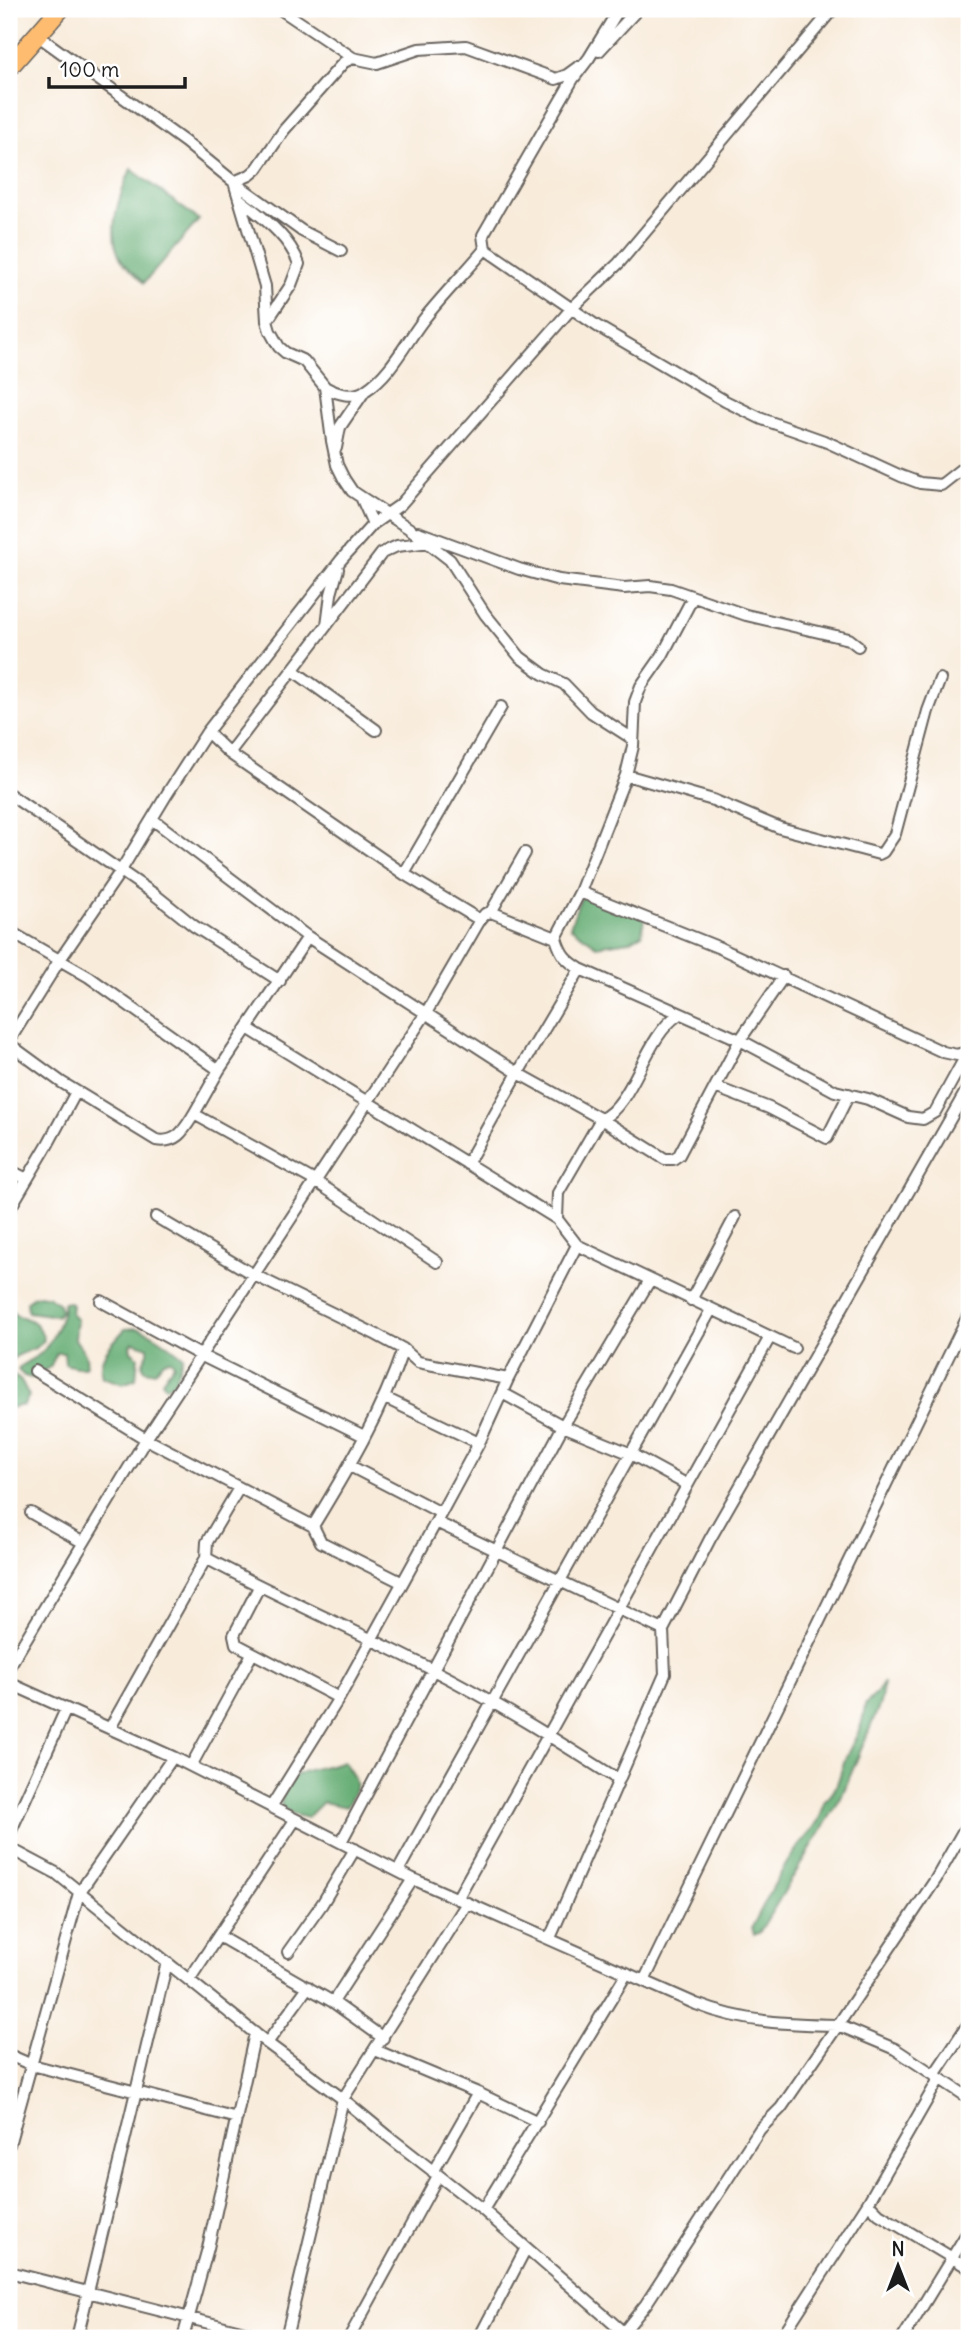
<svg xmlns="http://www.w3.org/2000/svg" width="978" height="2347" font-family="Delius,sans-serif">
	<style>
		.forest { fill: #66ad74; stroke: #416448; stroke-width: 2 }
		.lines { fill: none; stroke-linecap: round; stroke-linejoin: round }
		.street-casing { stroke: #69645e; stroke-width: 14 }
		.primary-casing { stroke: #69645e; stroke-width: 21 }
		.street { stroke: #fff; stroke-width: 10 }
		.primary { stroke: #fdbc70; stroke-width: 18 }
	</style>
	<rect width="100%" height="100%" fill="#fff"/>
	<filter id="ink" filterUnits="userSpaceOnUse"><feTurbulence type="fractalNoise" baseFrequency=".0143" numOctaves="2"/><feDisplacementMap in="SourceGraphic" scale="14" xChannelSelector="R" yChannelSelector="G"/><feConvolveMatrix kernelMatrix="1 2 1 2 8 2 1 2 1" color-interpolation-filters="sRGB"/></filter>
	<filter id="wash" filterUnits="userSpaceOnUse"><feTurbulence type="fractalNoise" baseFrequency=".00686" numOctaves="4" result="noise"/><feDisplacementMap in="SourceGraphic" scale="28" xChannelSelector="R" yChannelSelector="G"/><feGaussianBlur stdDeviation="1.57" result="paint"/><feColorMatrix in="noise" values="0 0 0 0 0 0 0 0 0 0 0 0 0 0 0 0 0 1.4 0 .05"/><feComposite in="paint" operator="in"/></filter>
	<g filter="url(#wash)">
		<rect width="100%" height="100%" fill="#f8ebda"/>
		<path class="forest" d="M131 169 199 220 144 283C137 275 127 268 121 259 105 233 120 194 131 169Z
			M584 893 644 917 642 934 629 941 597 946 570 927 578 904Z
			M9 1295 10 1306 15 1315C32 1320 39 1321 44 1340 36 1353 19 1350 9 1362Z
			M40 1295 49 1297 59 1304 61 1311 57 1316 28 1312 27 1302 32 1297Z
			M69 1302 72 1305 71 1314 77 1320 75 1339C81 1349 90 1355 85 1367H75L65 1364 64 1353H57L50 1367 31 1378 24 1376 18 1370C24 1361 32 1360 40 1354 50 1346 65 1315 63 1303Z
			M137 1328C155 1333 168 1345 183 1356L174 1383 166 1387 162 1381 174 1364 171 1360 164 1361 155 1372 145 1370 142 1364 148 1353V1347L133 1342 130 1345 131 1351 138 1357 136 1379 123 1384 102 1377C96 1357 113 1343 125 1329Z
			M9 1367 10 1372 22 1382 29 1396 24 1405 9 1408Z
			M884 1682 880 1704 841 1798 759 1933 754 1935 752 1927C765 1903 777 1876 793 1854 805 1836 822 1824 824 1802 840 1788 838 1776 846 1757 856 1735 862 1731 865 1705L875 1695Z
			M343 1761C357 1781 361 1785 346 1807L323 1802 307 1818 291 1814 281 1806C286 1764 311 1773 343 1761Z"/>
	</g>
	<g filter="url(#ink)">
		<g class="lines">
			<g class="street-casing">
				<path id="street" d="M280 9 353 58
					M619 9 589 58 573 79 483 235 485 249 597 326 725 401 762 419 827 442 901 476 920 483 941 485 969 463
					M37 35 185 142 234 182 265 286 267 321 270 331 279 347 286 353 304 361 325 387 332 441 337 465 344 479 352 491 361 497 410 529 450 560 485 614 520 657 543 674 564 684 591 712 633 739
					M599 51 638 9
					M241 200C263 218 289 236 299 264L291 285 267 321
					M341 251 302 231 234 182 250 175 257 169 284 130 344 62 353 58 377 63 419 49 466 46 556 79 567 75 578 67
					M325 387C337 394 354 399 366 390 391 374 406 342 424 319 443 295 465 273 485 249
					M336 448 340 427 364 392
					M373 524 400 505 572 308 619 263 833 9
					M418 532 519 569 559 580 624 588 650 586 671 589 746 615 849 639 858 646
					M693 597 662 656 641 686 635 702 633 746 626 775 580 892 556 938C561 955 566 960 580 969L740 1040 835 1091 868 1099 908 1117 923 1119 935 1112 968 1052
					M327 625 331 594 338 569
					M294 671 376 730
					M207 732 229 753 404 874 480 920
					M229 753 382 553 397 546 430 542
					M626 775 713 800 780 828 879 854 883 852 895 834 928 711 940 679
					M9 794 154 894 194 926 280 981
					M152 819 308 937 518 1073 601 1119 665 1159H673L679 1155 740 1040 784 976
					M404 874 501 707
					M580 892 720 948 943 1052 957 1055 969 1051
					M491 912 556 938
					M9 931 89 977 219 1070
					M308 937 219 1070 194 1114 315 1181 437 1262
					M249 1029 557 1219 577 1245 794 1348
					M9 1041 59 961 120 872 167 794 207 732 341 560 373 524 361 497
					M9 1044 61 1082 156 1140C177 1144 184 1130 194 1114
					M715 1087 769 1108 827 1138 849 1094
					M467 1164 518 1073 580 969
					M9 1170 27 1179
					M9 1210 48 1144 76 1092
					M156 1217 254 1275 377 1335 403 1349 418 1362 508 1379
					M557 1219 558 1193 601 1119C634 1104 644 1038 678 1015
					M691 1300 735 1217
					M101 1301 202 1356 364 1436
					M35 1371 146 1439 313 1526
					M504 1394 563 1426 629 1453 686 1484
					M385 1398 479 1443
					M350 1466 441 1513
					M31 1513 82 1542
					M436 1522 663 1630
					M206 1558C280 1598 357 1631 431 1669 496 1702 558 1741 619 1780
					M401 1582 321 1542 313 1526C347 1470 382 1412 403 1349
					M259 1587 234 1635 236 1644 339 1698
					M9 1667 146 1439 426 1013 480 920 485 914 491 912 525 853
					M9 1683 173 1757 413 1879 696 2004C745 2023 787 2024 838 2025L936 1879 969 1821
					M110 1728 206 1558 207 1542 239 1488
					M191 1766 252 1654
					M271 1807 339 1698 441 1513 479 1443 508 1379 577 1245
					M9 1835 66 1709
					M341 1842 563 1426 650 1280
					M9 1848 56 1873 267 2043 343 2099 388 2136 483 2210 623 2332
					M398 1871 711 1310
					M457 1899 770 1337
					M220 1937 333 2002 383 2038
					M550 1938 665 1674 663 1630 710 1539 969 1086
					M288 1952 322 1904 355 1849
					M189 1980 295 1820
					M644 1981 969 1314
					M333 2002 413 1879
					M267 2043 308 1987
					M375 2050 478 2093 538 2122
					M9 2055 32 2065 237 2118
					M934 2075 969 2023
					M9 2145 79 1893 173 1757
					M433 2172 478 2093
					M868 2203 879 2214 969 2268
					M483 2210 627 1973
					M9 2272 268 2338
					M77 2338 167 1962
					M183 2338 208 2248 255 2033
					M286 2338 343 2099 467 1903
					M349 2338 438 2176
					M479 2338 526 2248
					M619 2338 646 2304 760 2129 781 2108 838 2025 895 2049 969 2098
					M781 2338 868 2203 939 2079
					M903 2338 969 2230"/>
			</g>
			<g class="primary-casing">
				<path id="primary" d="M9 67 60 9"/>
			</g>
			<use href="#street" class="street"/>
			<use href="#primary" class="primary"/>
		</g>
	</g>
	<rect width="978" height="2347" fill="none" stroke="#fff" stroke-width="35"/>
	<g transform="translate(898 2266)" stroke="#ffffff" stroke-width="5" paint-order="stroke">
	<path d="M0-5L12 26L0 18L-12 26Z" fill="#1c1c1c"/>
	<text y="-10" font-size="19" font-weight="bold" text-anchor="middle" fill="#1c1c1c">N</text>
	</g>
	<path d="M49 77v10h136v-10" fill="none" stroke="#1c1c1c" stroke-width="3.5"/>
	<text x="60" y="77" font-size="21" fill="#1c1c1c" stroke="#ffffff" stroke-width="5" paint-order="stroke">100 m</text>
</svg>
